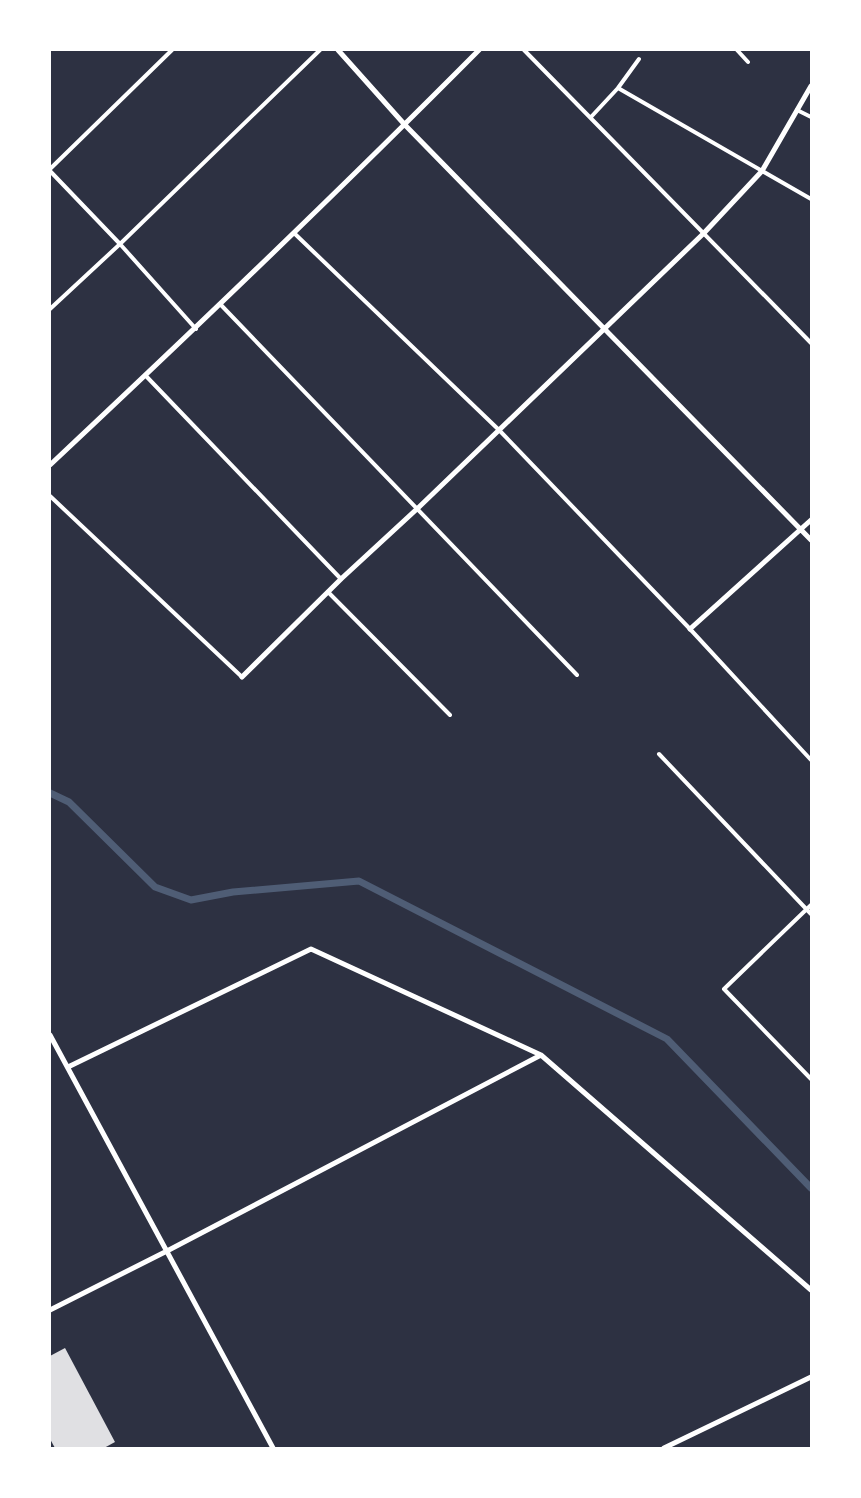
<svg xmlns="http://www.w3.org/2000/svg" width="861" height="1498" font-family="'Playfair Display',serif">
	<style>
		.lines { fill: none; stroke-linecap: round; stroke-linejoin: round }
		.stream { stroke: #4f5d75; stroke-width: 7 }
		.building { fill: #e0e0e3 }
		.service { stroke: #fff; stroke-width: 4 }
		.minor { stroke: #fff; stroke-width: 5 }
	</style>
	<rect width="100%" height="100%" fill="#2d3142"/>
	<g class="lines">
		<path class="stream" d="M50 793 69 802 155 887 191 900 233 892 359 881 667 1039 811 1188"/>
	</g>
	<path class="building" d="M65 1348 115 1442 104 1448H55L50 1439V1356Z"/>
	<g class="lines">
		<path class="service" d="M524 50 811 343
			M737 50 748 62
			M618 88 639 59
			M797 110 811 117
			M591 117 618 88 811 199
			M50 169 172 50
			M50 171 120 244 196 329
			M294 233 499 430 690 629 811 760
			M221 305 577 675
			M50 309 120 244 320 50
			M146 376 341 579
			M50 496 242 677
			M328 592 450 715
			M659 754 811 914
			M811 905 724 989 811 1079"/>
		<path class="minor" d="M338 50 405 125 811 540
			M50 465C195 329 339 191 479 50
			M690 629 811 520
			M242 677 341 579 418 508 704 233 762 171 811 86
			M50 1035 273 1448
			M68 1067 311 949 541 1055 811 1290
			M50 1310 167 1251 541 1055
			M664 1448 811 1377"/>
	</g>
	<rect width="861" height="1498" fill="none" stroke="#ffffff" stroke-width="102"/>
</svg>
